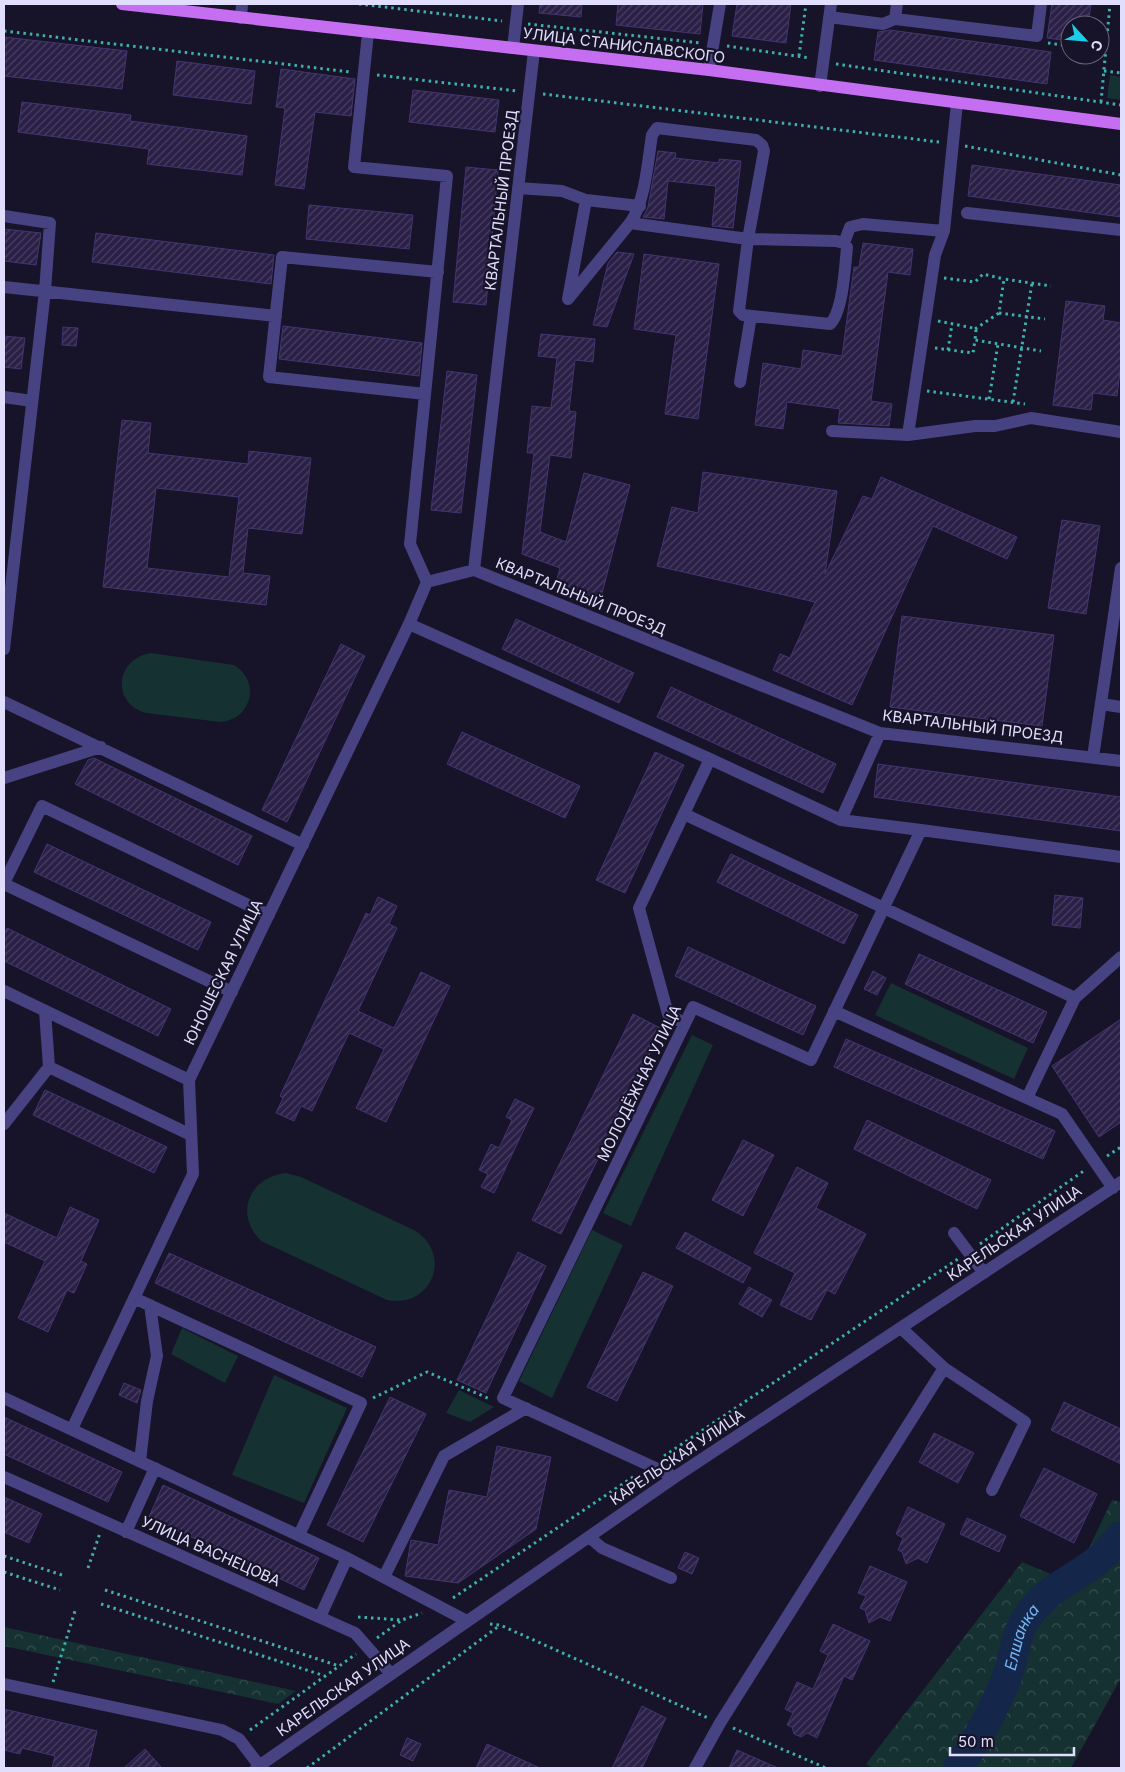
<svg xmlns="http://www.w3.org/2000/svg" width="1125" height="1772" font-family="Inter,sans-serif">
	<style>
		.forest { fill: url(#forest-crowns) }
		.park { fill: #163131 }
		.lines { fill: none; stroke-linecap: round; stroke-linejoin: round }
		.river { stroke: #14274b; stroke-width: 30 }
		.building { fill: url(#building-hatch); stroke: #433571; fill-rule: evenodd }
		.path { stroke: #3cb1ae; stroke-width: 3; stroke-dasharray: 2.5 4; stroke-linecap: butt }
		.minor { stroke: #474282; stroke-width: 12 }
		.major { stroke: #c56ef2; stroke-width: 12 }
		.labels { text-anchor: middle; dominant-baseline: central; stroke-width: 4.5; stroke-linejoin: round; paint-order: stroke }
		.street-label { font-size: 15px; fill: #e1ddfc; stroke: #171328 }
		.water-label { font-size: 16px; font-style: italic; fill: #74b3f2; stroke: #171328 }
	</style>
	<defs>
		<pattern id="forest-crowns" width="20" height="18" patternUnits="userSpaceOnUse" patternTransform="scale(1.25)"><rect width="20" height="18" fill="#163131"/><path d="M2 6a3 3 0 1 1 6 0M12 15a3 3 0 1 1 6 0" fill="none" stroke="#384e50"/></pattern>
		<pattern id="building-hatch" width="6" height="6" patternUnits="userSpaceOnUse" patternTransform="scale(1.25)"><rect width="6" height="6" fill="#2a2047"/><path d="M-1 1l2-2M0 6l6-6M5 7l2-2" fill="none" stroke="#494062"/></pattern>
	</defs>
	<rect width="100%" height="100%" fill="#171328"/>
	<path class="forest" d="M1112 1500 1121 1502V1678L1071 1768H872L866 1764 1022 1562 1072 1583Z
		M4 1627 296 1691 278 1704 4 1646Z"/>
	<path class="park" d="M1110 75 1121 77V100L1107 98Z
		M151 653 234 665C261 681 252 720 220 722L146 713C111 703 115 659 151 653Z
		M891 983 1028 1048 1014 1079 875 1015Z
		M692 1035 713 1045 631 1226 603 1213Z
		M286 1173 301 1177 416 1231C453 1256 431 1309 387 1300L261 1241C234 1214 249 1177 286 1173Z
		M592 1230 623 1245 552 1398 519 1381Z
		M182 1328 238 1356 225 1383 171 1354Z
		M274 1375 347 1408 304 1503 232 1475Z
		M459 1390 494 1407 470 1422 446 1413Z"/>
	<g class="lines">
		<path class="river" id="s1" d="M958 1768C976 1742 995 1707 1007 1677 1013 1661 1016 1635 1024 1622 1043 1591 1067 1583 1094 1563 1104 1556 1112 1545 1121 1536"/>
	</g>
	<path class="building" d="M540 4H582L581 17 539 13Z
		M618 4H703L700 34 616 25Z
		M737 4H791L786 43 732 36Z
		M1052 4H1091L1088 25H1070V41L1047 38Z
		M890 30 1051 52 1047 84 874 60 878 32Z
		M4 37 127 51 122 89 4 76Z
		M177 61 255 71 251 104 173 95Z
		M281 69 355 79 351 116 315 112 304 189 275 185 285 108 276 107Z
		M413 90 499 100 495 132 409 122Z
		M22 102 131 115 130 121 247 136 242 175 147 164 149 149 18 132Z
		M658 151 676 153 675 158 719 163V159L741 161 733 228 712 226 716 186 668 181 664 219 643 217 648 207Z
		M972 165 1121 185V217L968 196Z
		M466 167 498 170 486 305 453 302Z
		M309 205 413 215 409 249 306 239Z
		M4 229 41 233 36 265 4 261Z
		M96 233 274 255 271 284 92 262Z
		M863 243 913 249 910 275 888 272 871 401 892 404 889 426 838 423 840 409 787 402 783 429 755 425 763 363 801 369 803 350 842 356 854 267H859Z
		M617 252 634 254 607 327 593 325 608 263Z
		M644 254 719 264 698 419 665 414 676 335 634 329Z
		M1066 301 1105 306 1103 320 1121 323V363L1117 396 1093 393 1091 410 1053 405Z
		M283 326 422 343 419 376 279 359Z
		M63 327 78 328 76 346 62 345Z
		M541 334 595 339 593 362 575 360 569 411 576 412 571 458 550 455 540 532 566 542 584 473 630 485 600 601 554 589 560 568 522 554 534 453H527L532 406 551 408 557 358 538 356Z
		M4 336 25 338 21 369 4 367Z
		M447 371 477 375 461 513 431 510Z
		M122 420 151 423 148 453 248 464 249 451 311 458 302 534 248 528 243 573 270 576 266 605 103 587ZM156 488 239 497 229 577 147 568Z
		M703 472 837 491 825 574 863 496 872 499 881 477 1017 537 1007 559 933 526 852 705 773 670 780 654 790 658 815 602 657 566 672 507 698 513Z
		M1062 520 1100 526 1086 614 1048 608Z
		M902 616 1054 635 1042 726 890 707Z
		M516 619 634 673 619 703 502 649Z
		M341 644 365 656 287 822 262 810Z
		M671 687 836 764 823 793 657 717Z
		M462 732 580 786 565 818 447 764Z
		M655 752 684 765 625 893 596 880Z
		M94 758 252 836 238 865 75 784 88 760Z
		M878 764 1121 797V831L874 797Z
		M47 844 211 922 198 950 34 872Z
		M731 854 858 915 844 944 717 882Z
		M1055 895 1083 898 1080 928 1052 925Z
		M378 897 397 906 389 924 397 928 358 1011 394 1028 421 972 450 986 386 1122 356 1108 384 1049 349 1033 312 1111 301 1106 294 1121 276 1113 283 1098 280 1096 366 913 370 915Z
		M7 928 171 1009 158 1036 4 961V935Z
		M688 947 816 1006 803 1035 675 976Z
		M919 954 1047 1012 1033 1043 905 984Z
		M873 971 886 978 877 995 864 989Z
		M633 1014 662 1029 561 1234 532 1220Z
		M1121 1019V1122L1099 1137 1052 1066Z
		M846 1039 1055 1131 1043 1159 834 1067Z
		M45 1090 167 1147 154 1173 33 1115Z
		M515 1099 534 1108 494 1193 481 1187 488 1174 479 1170 491 1144 499 1148 512 1120 506 1117Z
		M867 1120 991 1180 977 1209 854 1149Z
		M743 1140 774 1155 743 1216 712 1200Z
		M797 1167 828 1183 816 1208 866 1234 835 1294 827 1290 811 1320 780 1305 795 1273 754 1253Z
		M70 1207 99 1220 81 1261 87 1264 74 1293 67 1290 48 1332 18 1318 45 1261 4 1242V1213L57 1238Z
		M685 1232 751 1268 743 1283 676 1248Z
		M518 1252 546 1266 486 1393 457 1380Z
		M169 1253 376 1347 362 1377 155 1283Z
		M643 1272 673 1286 617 1401 587 1387Z
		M749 1287 772 1300 762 1317 739 1304Z
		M124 1383 141 1390 137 1403 119 1395Z
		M390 1397 426 1414 363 1542 327 1525Z
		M1064 1402 1121 1429V1464L1051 1430Z
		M4 1417 122 1472 108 1502 4 1454Z
		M934 1433 974 1453 958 1483 919 1462Z
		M497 1446 551 1457 536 1529 458 1583 405 1576 411 1540 438 1545 449 1490 487 1497Z
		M1044 1468 1097 1494 1074 1543 1020 1516Z
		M163 1485 319 1558 304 1590 149 1517Z
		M4 1497 42 1514 29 1543 4 1532Z
		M908 1507 945 1524 927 1563 918 1558 906 1564 902 1552 898 1550 903 1538 896 1534Z
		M967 1518 1006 1536 999 1552 960 1534Z
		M685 1552 699 1558 692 1574 678 1568Z
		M870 1566 907 1582 890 1621 880 1617 869 1623 865 1610 860 1608 866 1596 858 1593Z
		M833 1624 870 1641 852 1680 844 1676 817 1738 807 1733 801 1737 794 1734 792 1727 787 1725 793 1713 785 1709 797 1682 813 1689 828 1655 820 1651Z
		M642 1706 666 1718 642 1768H612Z
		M4 1709 97 1731 88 1768H52L55 1756 22 1748 20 1754 4 1750Z
		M407 1738 421 1744 413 1761 400 1755Z
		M487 1744 540 1768H476Z
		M145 1749 162 1768H124Z
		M737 1750 778 1768H729Z"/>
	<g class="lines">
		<path class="path" d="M359 4 502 21
			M528 24 701 43
			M4 31 351 72
			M1048 43 1070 46
			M727 46 810 58
			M1100 50 1106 51
			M799 56 806 4
			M836 64 1121 105
			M1104 71 1121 73
			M377 75 517 91
			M543 94 939 142
			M1101 102 1110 4
			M965 146 1121 175
			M944 278 975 282 983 274 1004 279
			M999 313 1045 319
			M938 321 973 328 976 330 975 340
			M975 329 999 313 1004 279 1051 286
			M935 348 973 353 975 340 1041 351
			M948 350 952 324
			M927 391 1025 404
			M989 399 998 344
			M1013 402 1032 283
			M1107 1156 1121 1147
			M980 1244 1085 1170
			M373 1398 427 1372 490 1399
			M664 1456 958 1259
			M4 1556 65 1576
			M88 1568 100 1533
			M4 1572 60 1590
			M105 1590 339 1666
			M453 1598 636 1475
			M101 1604 325 1676
			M358 1617 402 1620 422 1613
			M490 1624 500 1625 708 1718
			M377 1638 402 1620
			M53 1682 75 1611
			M733 1728 826 1768
			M250 1730 356 1654
			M307 1768 499 1626"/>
		<path class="minor" d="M829 17 883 24 895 19 1037 36 1041 4
			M241 18 242 4
			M895 19 897 4
			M368 33 354 167 447 176 410 544 427 582
			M513 48 518 4
			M534 51 474 570 880 733 1121 761
			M709 70 720 4
			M820 86 831 4
			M518 188 562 191 586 200 568 299 630 223C645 203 648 160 652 135L657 128 756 140 762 145 764 151 748 239 630 223
			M586 200 640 206
			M967 213 1121 230
			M4 216 50 223 45 291 4 649
			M748 239 836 241 844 243 847 247C845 267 843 311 830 324L743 315 739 311Z
			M844 243 850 227 863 224 944 231
			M4 287 276 316
			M740 382 751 316
			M425 394 269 377 282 257 438 272
			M4 397 32 401
			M832 431 908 435 975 426H995L1031 418 1121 432
			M908 435 935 255 944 231 957 103
			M427 582 474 570
			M409 624 710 759
			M4 702 303 845
			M1101 704 1121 707
			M1093 757 1121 568
			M4 778 101 747
			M684 814 1075 998
			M921 830 1121 857
			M4 883 42 806 269 915
			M4 884 232 992
			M4 991 189 1080
			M45 1011 49 1067 191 1135
			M834 1011 1062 1114 1113 1188
			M685 1024 668 1014 639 908 710 759 841 820
			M1027 1098 1075 998 1121 957
			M4 1124 49 1067
			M954 1233 984 1273
			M134 1298 361 1403 299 1535
			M901 1328 944 1368 1025 1422 992 1490
			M4 1398 347 1558 467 1621
			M72 1429 193 1174 189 1080 409 624 427 582
			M140 1461 147 1401 157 1356 150 1305
			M4 1477 355 1633 391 1674
			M675 1477 503 1398 693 1007 811 1060 921 830 841 820 880 733
			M126 1532 155 1468
			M589 1537 602 1548 671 1578
			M384 1577 444 1456 526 1408
			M320 1617 347 1558
			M4 1684 222 1730 239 1739 261 1768
			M256 1768 675 1477 1121 1182
			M695 1768 720 1723 944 1368"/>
		<path class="major" d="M122 4 709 70 1121 124"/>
	</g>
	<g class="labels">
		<g class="street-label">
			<text transform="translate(624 45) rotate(7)">УЛИЦА СТАНИСЛАВСКОГО</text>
			<text transform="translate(501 200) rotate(-83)">КВАРТАЛЬНЫЙ ПРОЕЗД</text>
			<text transform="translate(581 596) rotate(22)">КВАРТАЛЬНЫЙ ПРОЕЗД</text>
			<text transform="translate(973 726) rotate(7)">КВАРТАЛЬНЫЙ ПРОЕЗД</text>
			<text transform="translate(223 972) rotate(-64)">ЮНОШЕСКАЯ УЛИЦА</text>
			<text transform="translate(639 1083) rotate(-64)">МОЛОДЁЖНАЯ УЛИЦА</text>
			<text transform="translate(1014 1233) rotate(-34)">КАРЕЛЬСКАЯ УЛИЦА</text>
			<text transform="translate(677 1457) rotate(-34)">КАРЕЛЬСКАЯ УЛИЦА</text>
			<text transform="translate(211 1551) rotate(24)">УЛИЦА ВАСНЕЦОВА</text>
			<text transform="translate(343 1687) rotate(-35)">КАРЕЛЬСКАЯ УЛИЦА</text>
		</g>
		<g class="water-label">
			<text stroke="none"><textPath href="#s1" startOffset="146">Елшанка</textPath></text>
		</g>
	</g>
	<rect width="1125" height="1772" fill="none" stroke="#e1ddfc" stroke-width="10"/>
	<g transform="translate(1085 40) rotate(116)"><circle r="24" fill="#171328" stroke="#68647d"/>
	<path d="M0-4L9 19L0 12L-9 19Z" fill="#1aceea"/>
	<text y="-8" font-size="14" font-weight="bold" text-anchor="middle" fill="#e1ddfc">С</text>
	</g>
	<path d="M950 1747v8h124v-8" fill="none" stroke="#e1ddfc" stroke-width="2.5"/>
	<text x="958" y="1747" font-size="15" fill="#e1ddfc" stroke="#171328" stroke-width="4" paint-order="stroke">50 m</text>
</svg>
